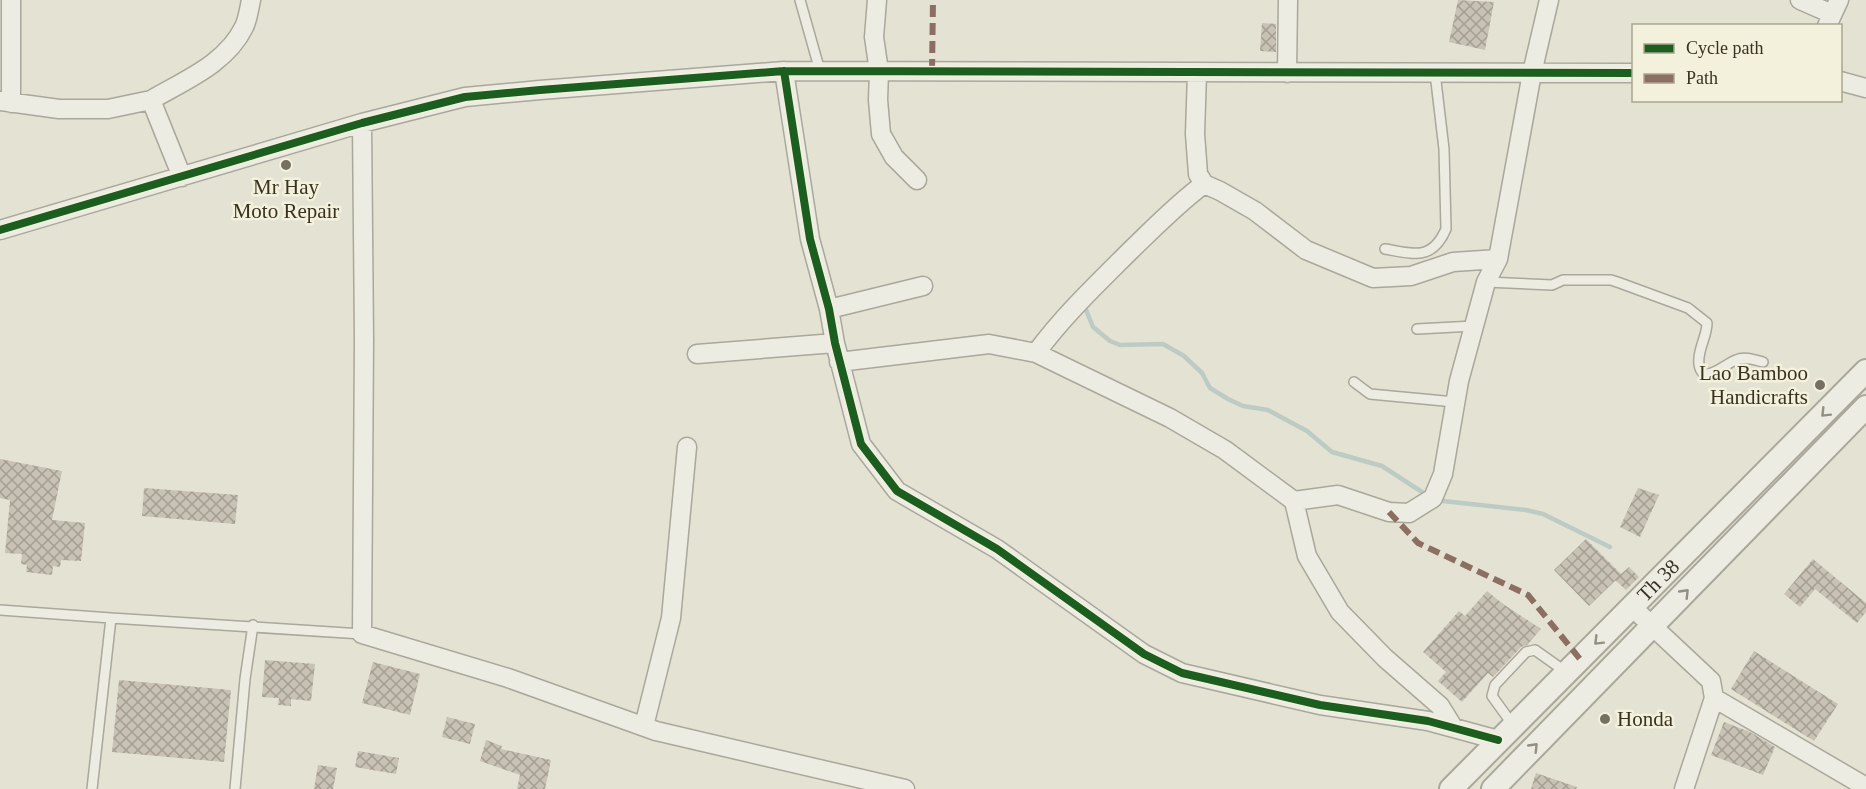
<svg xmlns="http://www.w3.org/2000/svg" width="1866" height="789" font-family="Georgia,serif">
<defs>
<pattern id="building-cross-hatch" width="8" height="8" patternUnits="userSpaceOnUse" patternTransform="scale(1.5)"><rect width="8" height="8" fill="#c8c2b4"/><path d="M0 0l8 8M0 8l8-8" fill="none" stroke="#a39e92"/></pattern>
</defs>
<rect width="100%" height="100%" fill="#e4e2d3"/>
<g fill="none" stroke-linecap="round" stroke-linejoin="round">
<path stroke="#bdcbc5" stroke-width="4.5" d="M1084 305 1093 327 1110 341 1120 345 1163 344 1184 356 1202 373 1210 388 1228 399 1243 406 1268 410 1307 431 1332 452 1382 466 1422 492
M1443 501 1526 510 1543 514 1610 547"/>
</g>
<path fill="url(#building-cross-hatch)" d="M1458 0 1494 2 1485 50 1449 42Z
M1262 23 1276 24V52L1260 51Z
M0 459 62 471 52 520 85 523 81 561 61 560 60 567 53 566 52 575 26 572 27 565 21 564 22 554 5 553 10 500 0 498Z
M144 488 238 495 235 524 142 516Z
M1638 488 1659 495 1640 537 1620 527Z
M1586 539 1621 574 1629 567 1639 577 1626 590 1615 580 1618 578 1589 606 1554 570Z
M1813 559 1866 603V612L1857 623 1815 589 1800 607 1784 594Z
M1487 591 1503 604 1541 629 1527 645 1521 647 1493 677 1488 673 1462 702 1438 681 1446 672 1423 652 1459 611 1465 616Z
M1754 651 1838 704 1814 741 1731 689Z
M265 660 315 664 311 701 291 699V706L278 705 279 698 262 697Z
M373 662 420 674 410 715 362 703Z
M119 680 231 690 224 762 112 752Z
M447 717 475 724 470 744 442 737Z
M1724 722 1750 732 1775 747 1763 775 1711 755Z
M486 740 502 746 501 749 551 760 545 789H517L520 775 480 761Z
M358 751 399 758 396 774 355 767Z
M318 765 337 768 333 789H314Z
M1536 773 1577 787 1576 789H1531Z"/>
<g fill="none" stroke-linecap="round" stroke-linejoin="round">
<g stroke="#aaa79b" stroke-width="12">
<path id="service" d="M800 0 820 71
M1385 249C1414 254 1432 261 1446 229L1444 149 1435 73
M1486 282 1552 285 1563 280H1611L1620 283 1688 308 1707 323C1707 337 1697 350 1699 364 1702 387 1726 363 1736 360 1744 356 1755 360 1763 362
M1417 329 1474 326
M1354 382 1370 394 1455 402
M0 610 111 618
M1513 725 1492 696 1495 685 1526 652 1535 650 1566 672
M92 789 111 618 362 634
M235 789 245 679 253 625"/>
</g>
<g stroke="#aaa79b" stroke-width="21">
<path id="minor" d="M11 0V103
M877 0 874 37 879 71 878 100 881 134 894 157 917 180
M1800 0 1832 14
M1827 26 1839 0
M784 71 810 239 829 309 835 343 861 444 897 491 997 549 1144 654 1182 673 1320 705 1428 721 1498 740
M1197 73 1195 134 1198 174 1204 184 1220 191 1255 211 1306 250 1373 278 1411 276 1453 262 1498 259
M1287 73 1288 0
M1840 81 1866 88
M151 100C185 80 226 64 244 27 248 19 249 9 251 0
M0 101 59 109H108L151 100 182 177
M362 123 364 340 362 634 508 678 656 731 905 789
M0 230 362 123 465 97 540 90 784 71 1634 73
M829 309 923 286
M1036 353C1064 315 1098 283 1131 250 1155 227 1177 204 1204 184
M697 354 835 343
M839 362 989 344 1036 353 1170 418 1225 450 1294 501
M1632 607 1711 681 1714 698 1684 789
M1714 698 1866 787
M644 726 671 618 687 447
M1453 727 1440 706 1385 658 1340 612 1307 556 1294 501 1338 495 1389 512 1409 513 1433 498 1443 474 1459 381 1486 282 1498 259 1532 73 1549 0"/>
</g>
<g stroke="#aaa79b" stroke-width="26">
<g id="tertiary">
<path id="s1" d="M1451 789 1866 371"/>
<path d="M1493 789 1866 407"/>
</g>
</g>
<use href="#service" stroke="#edece3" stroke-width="9"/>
<use href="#minor" stroke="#edece3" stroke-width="18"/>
<use href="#tertiary" stroke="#edece3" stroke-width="22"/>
<path stroke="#8d6e63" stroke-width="6" stroke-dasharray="12 6" stroke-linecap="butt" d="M932 71 933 0
M1389 512 1418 543 1528 595 1580 659"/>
<g stroke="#f3f1db" stroke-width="11">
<path id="cycleway" d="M784 71 810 239 829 309 835 343 861 444 897 491 997 549 1144 654 1182 673 1320 705 1428 721 1498 740
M0 230 362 123 465 97 540 90 784 71 1634 73"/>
</g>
<use href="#cycleway" stroke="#1b5e20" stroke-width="8"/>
</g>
<defs><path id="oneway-chevron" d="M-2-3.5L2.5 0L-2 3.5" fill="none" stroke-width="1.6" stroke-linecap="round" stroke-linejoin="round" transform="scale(1.5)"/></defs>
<g stroke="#938f83">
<use href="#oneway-chevron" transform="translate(1825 413) rotate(135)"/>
<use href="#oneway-chevron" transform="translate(1685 593) rotate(-46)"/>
<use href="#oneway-chevron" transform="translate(1598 641) rotate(135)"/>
<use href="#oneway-chevron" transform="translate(1534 747) rotate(-46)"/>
</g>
<g fill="#757061" stroke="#f3f1db" stroke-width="2">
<circle cx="286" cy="165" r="6"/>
<circle cx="1820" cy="385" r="6"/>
<circle cx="1605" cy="719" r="6"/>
</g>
<g text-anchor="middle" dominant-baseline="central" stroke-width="5" stroke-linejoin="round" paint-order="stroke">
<g font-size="21" fill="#393223" stroke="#f3f1db">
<text x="286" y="187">Mr Hay<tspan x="286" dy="24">Moto Repair</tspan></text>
<text x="1808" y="373" text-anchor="end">Lao Bamboo<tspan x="1808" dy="24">Handicrafts</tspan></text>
<text x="1617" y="719" text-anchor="start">Honda</text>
</g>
<g font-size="21" fill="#393223" stroke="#f3f1db">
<text stroke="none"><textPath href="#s1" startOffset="294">Th 38</textPath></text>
</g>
</g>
<rect x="1632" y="24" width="210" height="78" fill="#f3f1db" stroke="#a9a591" stroke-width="1.5"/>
<rect x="1644" y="44" width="30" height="9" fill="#1b5e20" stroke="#a9a591" stroke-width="1.5"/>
<text x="1686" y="54" font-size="18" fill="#393223">Cycle path</text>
<rect x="1644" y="74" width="30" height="9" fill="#8d6e63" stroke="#a9a591" stroke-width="1.5"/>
<text x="1686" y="84" font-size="18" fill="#393223">Path</text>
</svg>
